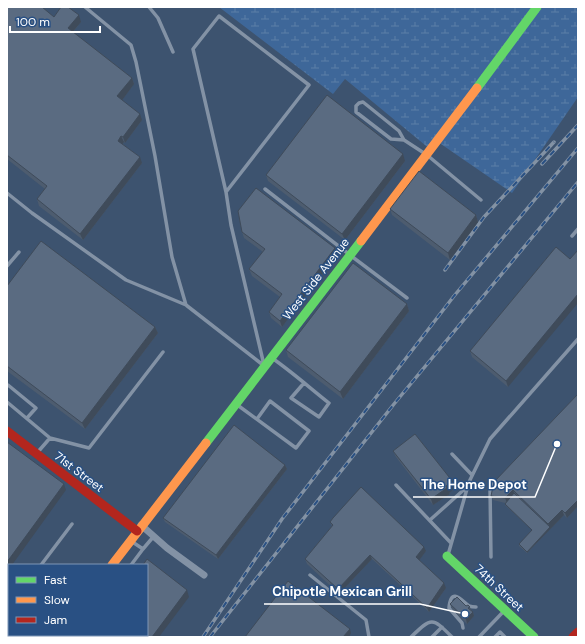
<svg xmlns="http://www.w3.org/2000/svg" width="585" height="644" font-family="'DM Sans',sans-serif">
<defs>
<pattern id="wetland-marsh" width="20" height="14" patternUnits="userSpaceOnUse"><rect width="20" height="14" fill="#3e6799"/><path d="M1 5h8M5 5V1M11 12h8M15 12V8" fill="none" stroke="#5b7ea8"/></pattern>
</defs>
<rect width="100%" height="100%" fill="#3d536f"/>
<path fill="url(#wetland-marsh)" d="M219 7H578V97L512 193 438 142 431 150 345 79 333 94Z"/>
<g fill="none" stroke-linecap="round" stroke-linejoin="round">
<path stroke="#8392a5" stroke-width="3.5" d="M85 7 131 45 136 62 155 156 172 257 186 305
M149 7 158 18 173 52
M404 140 391 139 356 112V106L359 103 363 102 399 131 404 140 427 155 481 200
M265 189 350 255 407 298
M226 192 193 49 219 16 309 85 226 192 231 225 264 365
M7 193 32 213 126 280 186 305 263 365
M572 236 578 229
M7 266 19 252
M272 358C292 372 310 388 329 403L319 417 291 398 304 383
M7 386 8 385 36 408 27 418
M7 402 50 438 89 448 163 352
M236 404 296 448 309 431 270 401 257 419
M37 453 50 438
M452 454 472 475
M396 485 451 543
M430 520 468 486
M143 549 154 536
M448 555 469 482 490 439 578 339
M491 557 490 487 496 481
M41 565 72 524
M131 565 143 549 131 541
M310 575 366 620 369 637
M7 611 9 608
M463 628 462 623 449 608C451 586 462 601 469 606 472 607 474 607 476 607
M411 637C432 617 432 617 452 637
M432 637 442 627
M479 637 504 611
M495 637 500 632 505 637"/>
<path stroke="#8392a5" stroke-width="7" d="M141 525 167 548 204 575"/>
<path stroke="#63d668" stroke-width="9" d="M477 88 537 7
M206 443 361 241
M447 556 534 637
M57 637 58 635"/>
<path stroke="#ff974d" stroke-width="9" d="M361 241 477 88
M112 565 206 443"/>
<path stroke="#b3261e" stroke-width="9" d="M7 431 137 531
M573 637 578 632"/>
<g stroke="#8392a4" stroke-width="3.5">
<path id="rail" d="M542 164 578 125
M445 270 484 217 554 142
M203 637 282 519 454 296 578 148
M210 637 394 404 578 182"/>
</g>
<use href="#rail" stroke="#295083" stroke-width="2" stroke-dasharray="6" stroke-linecap="butt"/>
</g>
<path fill="#4d5c6f" d="M7 7 81 22 73 32 132 78 134 84 122 100 142 120 125 143 124 142 123 144 142 163 83 240 39 206 37 199 45 189 7 159Z
M405 161 345 240 268 181 266 175Z
M390 209 476 215 478 222 450 260 392 215Z
M242 232 335 248 337 254 282 327 271 318 269 312 280 297 252 276 249 269 263 252 244 238Z
M556 247 508 387 472 357 470 351Z
M7 286 155 327 158 333 85 429 7 371Z
M407 304 409 311 343 399 288 357 286 350Z
M578 394V506L567 518 564 515 527 553 519 546V544L532 530 505 505V503L493 500 491 496Z
M393 451 453 482 455 488 449 493 450 494 433 505 396 457Z
M285 465 287 469 218 559 165 522 163 518Z
M330 522 426 551 419 560 446 588 429 612 372 559 339 594 307 564 305 559 332 526Z
M450 604 470 607 471 610 473 612 474 616 467 624 452 609Z"/>
<path fill="#3f4b5a" d="M79 15 81 22 71 34 68 28Z
M132 78 134 84 120 103 117 96Z
M140 114 142 120 125 143 123 137Z
M121 136 124 142 120 147 118 141Z
M403 154 405 161 345 240 342 234Z
M140 157 142 163 83 240 80 234Z
M476 215 478 222 450 260 448 253Z
M335 248 337 254 282 327 280 321Z
M578 294V303L508 387 506 381Z
M407 304 409 311 343 399 340 392Z
M155 327 158 333 85 429 82 423Z
M285 465 287 469 218 559 216 555Z
M453 482 455 488 449 493 450 494 433 505 431 499Z
M64 484 66 490 12 565H9V568L7 571V562Z
M513 490 515 495 507 503 505 498Z
M578 500V506L567 518 565 513Z
M562 510 564 515 527 553V552L550 527 548 524Z
M424 547 426 551 418 562 416 557Z
M370 555 372 559 339 594 338 589Z
M444 583 446 588 429 612 427 608Z
M187 590 189 597 159 637H152Z
M473 612 474 616 467 624 466 619Z
M350 629 351 633 349 637H343Z"/>
<path fill="#5a6b81" stroke="#3f4b5a" d="M7 7H42L54 17 61 7H68L79 15 68 28 132 78 117 96 140 114 123 137 121 136 118 141 140 157 80 234 37 199 47 186 7 155Z
M327 95 403 154 342 234 266 175Z
M419 171 476 215 448 253 390 209Z
M256 188 335 248 280 321 269 312 282 294 249 269 265 249 242 232 238 211Z
M41 241 155 327 82 423 7 366V286Z
M556 247 570 259 578 250V294L506 381 470 351Z
M353 263 407 304 340 392 286 350Z
M578 394V500L565 513 562 510 548 524 513 490 505 498 491 496 494 482Z
M234 425 285 465 216 555 163 518Z
M415 434 453 482 446 486 447 488 431 499 393 451Z
M7 442 64 484 7 562Z
M361 487 424 547 416 557 444 583 427 608 370 555 338 589 305 559 333 525 330 522 333 518Z
M514 493 550 527 527 552 519 544 532 530 505 504Z
M147 559 187 590 152 637H89L90 635H147V565H143Z
M288 581 350 629 343 637H245Z
M457 597 466 606 468 605 470 607 468 608 473 612 466 619 450 604Z"/>
<g text-anchor="middle" dominant-baseline="central" stroke-width="3" stroke-linejoin="round" paint-order="stroke">
<g font-size="12" fill="#fff" stroke="#295083">
<text transform="translate(316 279) rotate(-52)">West Side Avenue</text>
<text transform="translate(79 472) rotate(37)">71st Street</text>
<text transform="translate(499 588) rotate(43)">74th Street</text>
</g>
</g>
<path fill="none" stroke="#fff" stroke-width="1.5" d="M557 444L535 497H413M465 614L420 604H264"/>
<g fill="#fff" stroke="#295083" stroke-width="1.5">
<circle cx="557" cy="444" r="4"/>
<circle cx="465" cy="614" r="4"/>
</g>
<g font-size="13" text-anchor="middle" font-weight="bold" fill="#fff" stroke="#295083" stroke-width="3" stroke-linejoin="round" paint-order="stroke">
<text x="474" y="489">The Home Depot</text>
<text x="342" y="596">Chipotle Mexican Grill</text>
</g>
<rect width="585" height="644" fill="none" stroke="#ffffff" stroke-width="16"/>
<rect x="8" y="564" width="140" height="72" fill="#295083" stroke="#7f96b5"/>
<rect x="16" y="577" width="20" height="6" fill="#63d668" stroke="#7f96b5"/>
<text x="44" y="584" font-size="12" fill="#ffffff">Fast</text>
<rect x="16" y="597" width="20" height="6" fill="#ff974d" stroke="#7f96b5"/>
<text x="44" y="604" font-size="12" fill="#ffffff">Slow</text>
<rect x="16" y="617" width="20" height="6" fill="#b3261e" stroke="#7f96b5"/>
<text x="44" y="624" font-size="12" fill="#ffffff">Jam</text>
<path d="M10 26v6h90v-6" fill="none" stroke="#ffffff" stroke-width="2"/>
<text x="16" y="26" font-size="12" fill="#ffffff" stroke="#295083" stroke-width="3" paint-order="stroke">100 m</text>
</svg>
